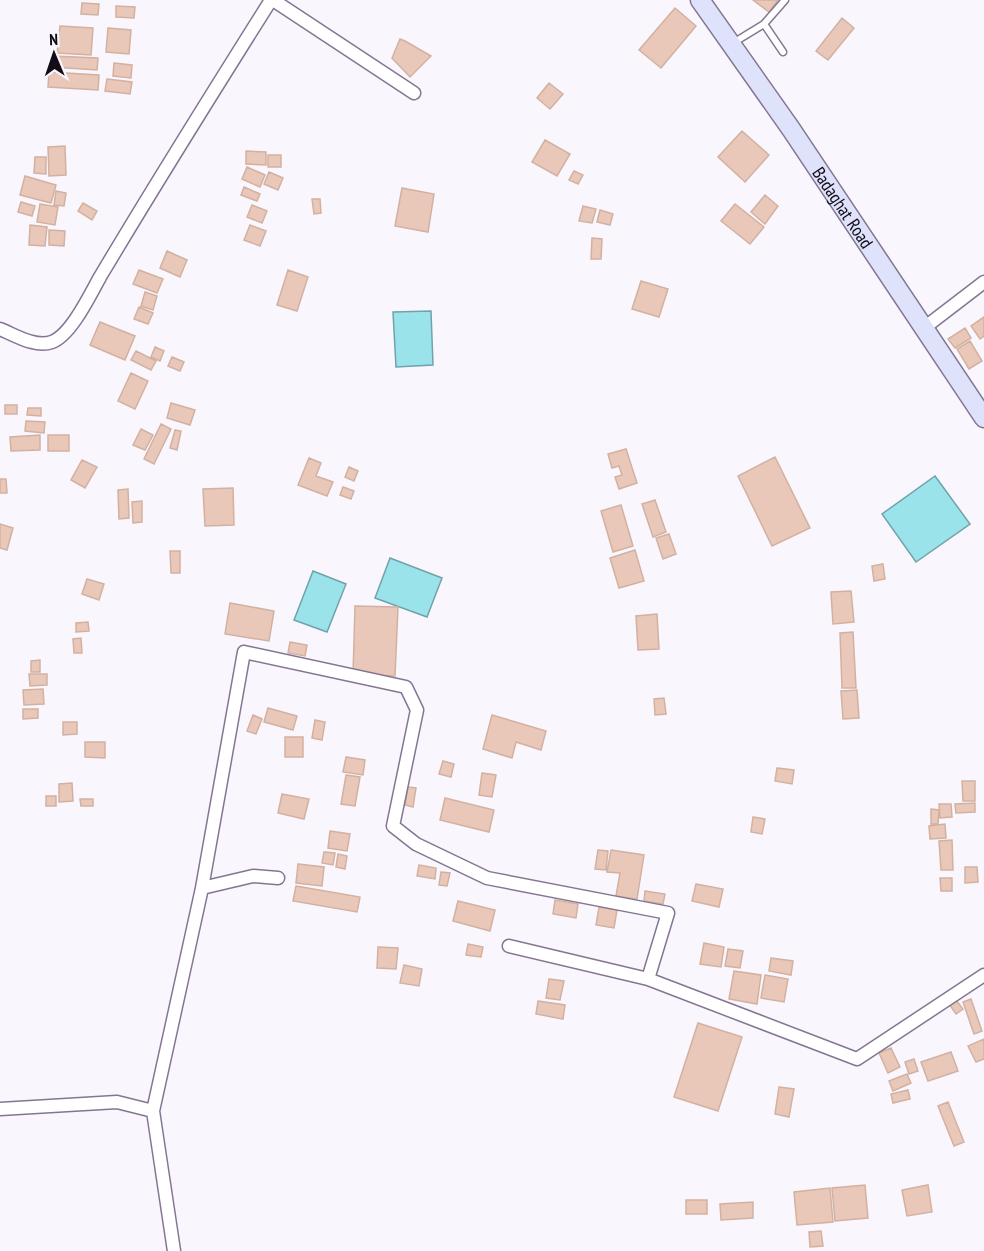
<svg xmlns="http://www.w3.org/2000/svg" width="984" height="1251" font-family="'PT Sans Narrow',sans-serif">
<rect width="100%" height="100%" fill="#f9f6fd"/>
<path fill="#9ae3ea" stroke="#71a2aa" stroke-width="1.5" d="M431 311 433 365 396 367 393 312Z
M935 476 970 524 916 562 882 514Z
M390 558 442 578 427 617 375 598Z
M313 571 346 584 327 632 294 620Z"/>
<path fill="#eac8b9" stroke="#d2b1a1" stroke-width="1.5" d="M753 0H778L769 12Z
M82 3 99 4 98 15 81 14Z
M116 6 135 7 134 18 116 17Z
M675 8 696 26 661 68 639 50Z
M842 18 854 28 828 60 816 51Z
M60 26 93 28 91 55 57 53Z
M108 28 131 30 129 54 106 52Z
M400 39 405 41 431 56 410 77 392 58Z
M53 56 98 58 97 70 52 67Z
M114 63 132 65 131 78 113 76Z
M49 72 99 75 98 90 48 87Z
M107 79 132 82 130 94 105 91Z
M549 83 563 94 550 109 537 98Z
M742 131 769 155 745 182 718 157Z
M545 140 570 154 557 176 532 162Z
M65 146 66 175 49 176 48 147Z
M246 151 266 152V165L246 164Z
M268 155H281V167H268Z
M35 157H46V174L34 173Z
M247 167 265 175 260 187 242 179Z
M574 171 583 175 578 184 569 180Z
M269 172 283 178 278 190 264 184Z
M25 176 56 185 51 203 20 195Z
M244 187 260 194 257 201 241 195Z
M402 188 434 194 428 232 395 226Z
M56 191 66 193 64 206 54 205Z
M765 195 778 206 765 224 751 212Z
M312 199H320L321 213 314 214Z
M21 202 35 206 32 216 18 212Z
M83 203 97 211 92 220 78 211Z
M40 204 58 207 55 225 37 222Z
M735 204 764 227 750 244 721 221Z
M252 205 267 211 262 223 247 217Z
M583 206 596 209 592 223 579 221Z
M600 210 613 214 610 225 597 222Z
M30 225 47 227 45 246 29 245Z
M250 225 266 231 260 246 244 240Z
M49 230 65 231 64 246 49 245Z
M592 238 602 239 601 259H591Z
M167 251 187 260 180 277 160 268Z
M139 270 163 279 157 293 133 284Z
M288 270 308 277 297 311 277 305Z
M641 281 668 289 659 317 632 309Z
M145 292 157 296 153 310 141 306Z
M139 307 153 313 148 324 134 319Z
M984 317V336L980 339 971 326Z
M100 322 135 336 125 360 90 345Z
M965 328 971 338 955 348 948 339Z
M970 341 982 361 969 369 957 349Z
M155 347 164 351 160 361 151 357Z
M136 351 156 361 151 370 131 360Z
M172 357 184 362 180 371 168 366Z
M131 373 148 381 135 409 118 401Z
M171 403 195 410 190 425 167 418Z
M5 405H17V414H5Z
M28 408H41V416L27 415Z
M26 421 45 422 44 433 25 431Z
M161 424 171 429 154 464 144 459Z
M141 429 153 435 145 450 133 445Z
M175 430 181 431 177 450 170 448Z
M40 435V450L11 451 10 437Z
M48 435H69V451H48Z
M626 449 637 483 619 489 615 477 622 475 619 466 612 468 608 454Z
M775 457 810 528 772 546 738 476Z
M309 458 321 463 316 476 333 482 327 496 298 485Z
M82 460 97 467 85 488 71 480Z
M349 467 358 471 354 481 345 477Z
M0 479H6L7 493H0Z
M343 487 354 491 351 499 340 495Z
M233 488 234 525 205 526 203 489Z
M128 489 129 518 119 519 118 490Z
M655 500 666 532 653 537 642 504Z
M142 501V522L133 523 132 502Z
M621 505 633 546 613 552 601 511Z
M0 524 13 528 7 550 0 548Z
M669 534 676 554 663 559 656 538Z
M635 550 644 581 619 588 610 558Z
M170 551H180V573H171Z
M883 564 885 579 874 581 872 566Z
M87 579 104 584 99 600 82 594Z
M851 591 854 622 833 624 831 592Z
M230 603 274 611 269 641 225 634Z
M355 606 398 607 395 676 353 675Z
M657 614 659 649 638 650 636 616Z
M88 622 89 631 76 632V623Z
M853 632 856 688H842L840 633Z
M81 638 82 653H74L73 639Z
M290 642 307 645 305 656 288 653Z
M40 660V672H31V661Z
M29 674H47V685L30 686Z
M43 689 44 704 24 705 23 690Z
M857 690 859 718 843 719 841 691Z
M664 698 666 714 655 715 654 699Z
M268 708 297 716 293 730 264 722Z
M23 709H38V718L23 719Z
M253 715 262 719 256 734 247 731Z
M492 715 546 731 541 750 516 742 512 758 483 749Z
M315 720 325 722 322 740 312 738Z
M63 722H77V734L63 735Z
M285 737H303V757H285Z
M85 742H105V758L85 757Z
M346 757 365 760 363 775 343 772Z
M443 761 454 764 451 777 439 774Z
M777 768 794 770 792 784 775 781Z
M482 773 496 775 492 797 479 795Z
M346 775 360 777 355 806 341 804Z
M962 781H975V801H963Z
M72 783 73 801 59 802V784Z
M408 787 416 788 413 807 405 805Z
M282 794 309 799 304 819 278 813Z
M46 796H56V806H46Z
M445 798 494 810 489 832 440 820Z
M80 799H93V806H81Z
M975 803V812L956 813 955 804Z
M939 804H951L952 817 940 818Z
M931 809 939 810 938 824H931Z
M753 817 765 819 762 834 751 832Z
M945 824 946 838 930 839 929 826Z
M330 831 350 834 347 851 328 848Z
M952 840 953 870H941L939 841Z
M598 850 608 851 606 870 595 869Z
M611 850 644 855 637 899 616 896 620 873 607 872Z
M324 852 335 853 333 865 322 863Z
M338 854 347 856 345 869 336 867Z
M298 864 324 867 322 886 296 883Z
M419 865 436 868 435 879 417 876Z
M965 867H977L978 882 965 883Z
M441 872 450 873 447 886 439 885Z
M940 878H952V891H941Z
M696 884 723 889 719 907 692 901Z
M296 886 360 897 357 912 293 901Z
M645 891 665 894 663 904 644 901Z
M555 900 578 904 576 918 553 914Z
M458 901 495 910 490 931 453 921Z
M599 907 617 910 614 928 596 925Z
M704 943 724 947 721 967 700 964Z
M468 944 483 947 481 957 466 955Z
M378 947 398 948 396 969 377 968Z
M728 949 743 951 740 968 725 966Z
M771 958 793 961 791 975 769 971Z
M404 965 422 969 419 986 400 983Z
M734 971 761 975 757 1004 729 999Z
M765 975 788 979 784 1002 761 998Z
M549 979 564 981 560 1000 546 998Z
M971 999 982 1031 974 1034 963 1002Z
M956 1000 963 1009 956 1014 949 1004Z
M538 1001 565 1005 563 1019 536 1014Z
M698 1023 742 1037 718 1111 674 1097Z
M984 1039V1059L976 1062 968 1046Z
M891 1048 900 1067 888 1073 879 1053Z
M951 1052 958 1071 928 1081 921 1062Z
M914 1059 918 1071 909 1074 905 1062Z
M907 1074 911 1083 893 1091 889 1081Z
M779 1087 794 1089 789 1117 775 1114Z
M908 1090 910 1099 893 1103 891 1094Z
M948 1102 964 1142 954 1146 938 1106Z
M865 1185 868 1218 835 1221 832 1188Z
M928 1185 932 1212 907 1216 902 1190Z
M830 1188 833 1222 797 1225 794 1192Z
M686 1200H707V1214H686Z
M753 1202V1218L721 1220 720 1204Z
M821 1231 823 1246 810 1247 809 1232Z"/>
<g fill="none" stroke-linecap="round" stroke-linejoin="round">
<g stroke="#847692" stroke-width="9">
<path id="lane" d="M764 24 783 52
M733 43 764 24 785 0"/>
</g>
<g stroke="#847692" stroke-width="15">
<path id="street" d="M273 0 414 93
M924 328 984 282
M0 329C15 335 35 348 52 342 71 335 90 295 100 277 156 183 213 92 271 0
M202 888 244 652 406 687 417 710 393 826 416 844 487 878 668 913 648 979
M509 946 648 979 857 1059 984 975
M0 1109 117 1102 153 1111 202 888 253 876 278 878
M153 1111 174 1251"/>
</g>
<g stroke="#847692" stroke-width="21">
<g id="secondary">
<path id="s1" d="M700 0 791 129 984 418"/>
</g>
</g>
<use href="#lane" stroke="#fff" stroke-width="6"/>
<use href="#street" stroke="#fff" stroke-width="12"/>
<use href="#secondary" stroke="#dee2fb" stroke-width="18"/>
</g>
<g text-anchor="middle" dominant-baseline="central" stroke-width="4.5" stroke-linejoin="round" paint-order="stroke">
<g font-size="18" fill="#120c16" stroke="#f9f6fd">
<text stroke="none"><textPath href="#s1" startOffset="252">Badaghat Road</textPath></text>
</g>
</g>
<g transform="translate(54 54) rotate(358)" stroke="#f9f6fd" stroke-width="4.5" paint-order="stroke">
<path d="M0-4.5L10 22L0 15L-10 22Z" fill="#120c16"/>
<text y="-9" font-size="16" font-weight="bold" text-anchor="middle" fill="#120c16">N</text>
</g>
</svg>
